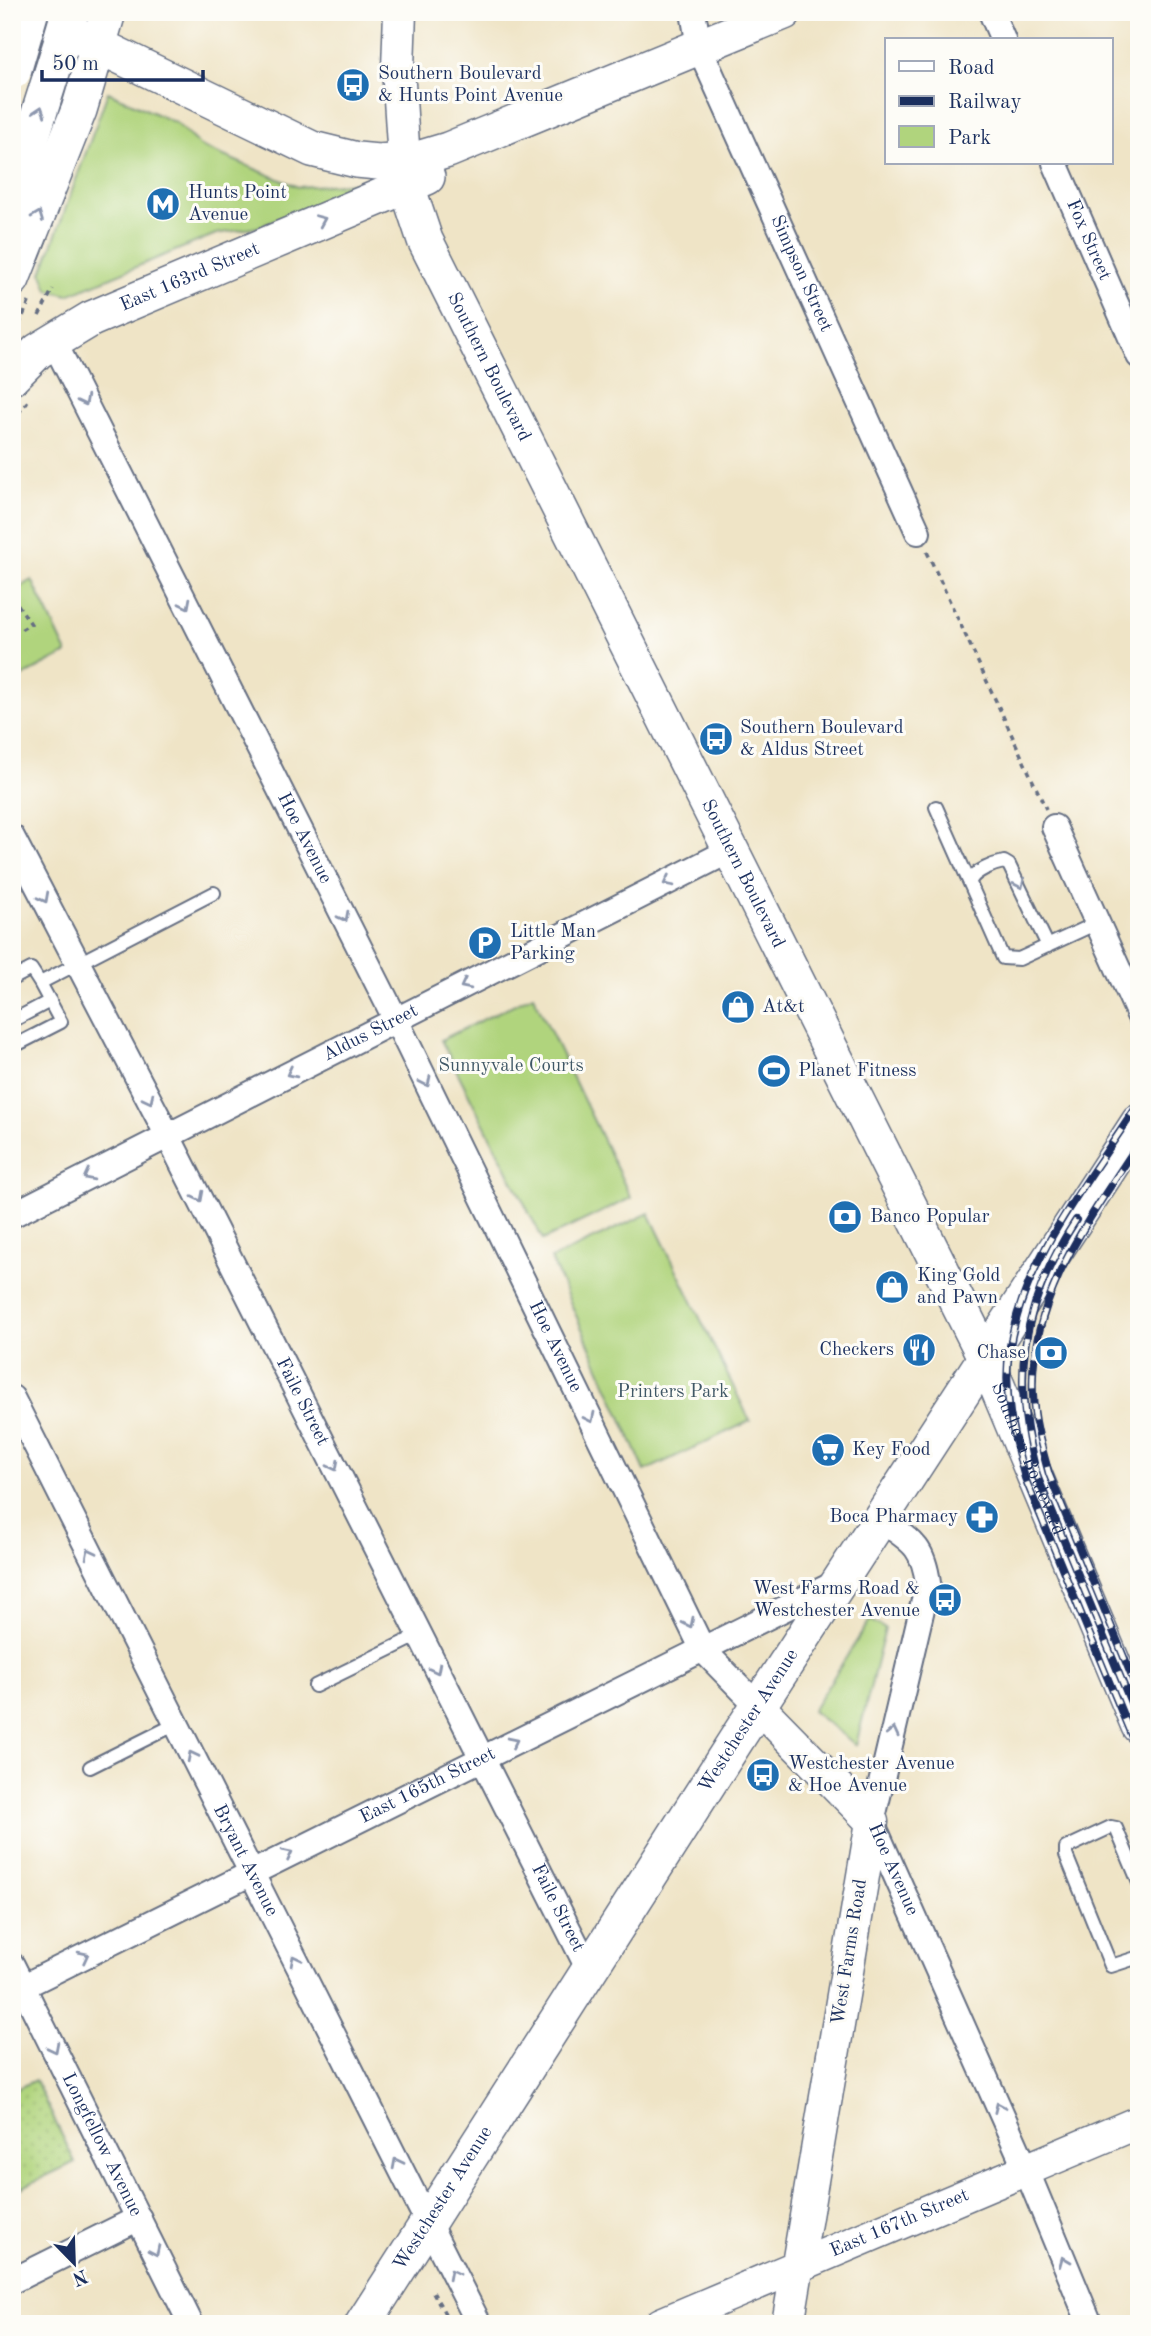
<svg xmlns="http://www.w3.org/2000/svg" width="1151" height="2336" font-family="'Old Standard TT',serif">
<defs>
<pattern id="garden-dots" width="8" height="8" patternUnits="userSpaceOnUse" patternTransform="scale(1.75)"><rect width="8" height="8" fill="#b0d47d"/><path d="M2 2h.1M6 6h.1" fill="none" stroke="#97b66e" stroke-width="1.8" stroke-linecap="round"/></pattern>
</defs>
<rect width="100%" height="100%" fill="#fdfcf7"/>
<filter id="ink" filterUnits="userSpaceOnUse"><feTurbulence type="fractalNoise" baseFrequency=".0143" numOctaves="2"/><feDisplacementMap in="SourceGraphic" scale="14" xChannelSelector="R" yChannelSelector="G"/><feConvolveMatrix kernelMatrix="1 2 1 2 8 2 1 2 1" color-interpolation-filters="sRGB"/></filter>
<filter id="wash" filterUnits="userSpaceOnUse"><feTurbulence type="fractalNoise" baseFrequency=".00686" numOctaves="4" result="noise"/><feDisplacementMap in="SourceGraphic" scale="28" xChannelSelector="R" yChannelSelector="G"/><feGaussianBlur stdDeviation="1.57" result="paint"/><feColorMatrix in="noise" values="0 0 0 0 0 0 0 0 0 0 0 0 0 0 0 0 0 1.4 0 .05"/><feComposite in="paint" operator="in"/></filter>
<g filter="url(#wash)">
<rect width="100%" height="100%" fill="#efe4c6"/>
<path fill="#b0d47d" stroke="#66826e" stroke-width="2" d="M108 92 176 123 200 146 298 187 357 183 358 197 310 220 281 217 259 227 216 234 68 295 48 290 42 273Z
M32 580 67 653 12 682V591Z
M533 995 631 1198 543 1240 441 1040Z
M649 1213 750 1421 645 1471 551 1259Z
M870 1620 885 1629 856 1745 812 1711Z"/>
<path fill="url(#garden-dots)" stroke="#66826e" stroke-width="2" d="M35 2080 75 2162 15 2191 12 2186V2091Z"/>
</g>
<g filter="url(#ink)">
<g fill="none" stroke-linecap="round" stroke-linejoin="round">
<g stroke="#656e82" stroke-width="16">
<path id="service" d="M936 807 1003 958 1019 959 1097 923
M970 881C975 871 993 864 1004 862L1009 865 1048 946
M12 979 31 969 40 983 214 893
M12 1021 50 1001
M12 1047 61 1022 40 983
M315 1686 419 1635
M90 1767 176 1724
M1139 1883 1116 1828 1111 1827 1066 1848V1855L1111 1966 1139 1957"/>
</g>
<g stroke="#656e82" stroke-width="28">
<g id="minor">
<path id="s1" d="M693 12 699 47 918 532"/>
<path d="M991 12 1003 40"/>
<path id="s2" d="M1055 163 1139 356"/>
<path id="s3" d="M53 340 396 1020 703 1650 758 1706"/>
<path d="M1054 827 1139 1015"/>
<path id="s4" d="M12 837 168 1136 589 1970"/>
<path id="s5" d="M12 1215 729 851"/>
<path id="s6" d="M12 1398 479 2324"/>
<path id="s7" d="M881 1520C911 1541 923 1545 928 1583L872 1822 1026 2169 1090 2324"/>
<path id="s8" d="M12 1965 191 2324"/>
<path id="s9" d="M12 1992 838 1582"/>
<path d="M12 2281 139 2218"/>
</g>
</g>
<g stroke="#656e82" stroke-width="35">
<g id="tertiary">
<path d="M400 12 398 68 404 161"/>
<path d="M758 1706 872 1822 788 2324"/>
<path id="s10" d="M661 2324 1139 2122"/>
</g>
</g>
<g stroke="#656e82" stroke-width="38">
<g id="secondary">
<path d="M29 12 312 149 357 160 378 162 418 159 448 150 784 12"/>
<path id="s11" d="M404 161 410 195 425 240 985 1357 1139 1726"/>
<path d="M12 199 71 12"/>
<path d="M12 279 79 110 108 12"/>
<path id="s12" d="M12 377 38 351 91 319 427 177"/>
<path id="s13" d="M363 2324 740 1734 1139 1122"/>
</g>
</g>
<path stroke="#656e82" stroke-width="3.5" stroke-dasharray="5 5" stroke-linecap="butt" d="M39 316 53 289
M15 334 30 300
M12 421 28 401
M927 552 1046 809
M12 596 31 624 12 635
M433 2292 448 2319"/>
<use href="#service" stroke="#fff" stroke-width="12"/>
<use href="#minor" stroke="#fff" stroke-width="24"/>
<use href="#tertiary" stroke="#fff" stroke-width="32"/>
<use href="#secondary" stroke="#fff" stroke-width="35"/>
<g stroke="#1b2f5e" stroke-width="8">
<path id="rail" d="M1139 1103C1091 1178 1025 1256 1010 1346 1002 1390 1013 1436 1025 1478L1139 1754
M1139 1143C1089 1219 1028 1299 1033 1395 1034 1422 1042 1448 1049 1474L1139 1694
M1076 1220C1020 1306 1010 1380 1038 1478L1139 1722"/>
</g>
<use href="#rail" stroke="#fdfcf7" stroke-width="5" stroke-dasharray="16" stroke-linecap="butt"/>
<g stroke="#656e82" stroke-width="42" stroke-linecap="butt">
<path id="motorway-bridge" d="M12 70 29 12"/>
</g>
<use href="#motorway-bridge" stroke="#fff" stroke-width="38"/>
</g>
<defs><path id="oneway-chevron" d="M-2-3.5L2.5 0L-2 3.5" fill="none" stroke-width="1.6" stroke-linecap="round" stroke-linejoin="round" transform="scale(1.75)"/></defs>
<g stroke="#8d97ae">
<use href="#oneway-chevron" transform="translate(40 111) rotate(-72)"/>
<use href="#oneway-chevron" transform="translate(38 216) rotate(-69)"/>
<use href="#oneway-chevron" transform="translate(321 220) rotate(-23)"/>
<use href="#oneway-chevron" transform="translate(84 401) rotate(63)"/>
<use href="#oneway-chevron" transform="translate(186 604) rotate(63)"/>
<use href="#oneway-chevron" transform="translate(668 882) rotate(153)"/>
<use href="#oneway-chevron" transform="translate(1020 884) rotate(65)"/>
<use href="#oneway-chevron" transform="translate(44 898) rotate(62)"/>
<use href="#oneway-chevron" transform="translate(344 917) rotate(63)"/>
<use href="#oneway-chevron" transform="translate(465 985) rotate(153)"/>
<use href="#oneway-chevron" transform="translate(291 1073) rotate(153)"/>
<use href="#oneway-chevron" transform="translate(426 1082) rotate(64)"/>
<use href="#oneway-chevron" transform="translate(149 1099) rotate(63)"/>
<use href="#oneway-chevron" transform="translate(88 1176) rotate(153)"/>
<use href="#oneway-chevron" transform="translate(199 1197) rotate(63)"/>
<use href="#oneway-chevron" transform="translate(590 1418) rotate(64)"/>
<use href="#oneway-chevron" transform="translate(334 1466) rotate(63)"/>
<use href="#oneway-chevron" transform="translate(90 1553) rotate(-117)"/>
<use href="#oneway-chevron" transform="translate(689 1623) rotate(64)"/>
<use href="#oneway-chevron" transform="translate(436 1669) rotate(63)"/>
<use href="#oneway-chevron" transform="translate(893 1732) rotate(-77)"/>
<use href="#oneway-chevron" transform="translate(513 1742) rotate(-26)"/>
<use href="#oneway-chevron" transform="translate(192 1756) rotate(-117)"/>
<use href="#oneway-chevron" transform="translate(288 1854) rotate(-27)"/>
<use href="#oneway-chevron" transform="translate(84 1956) rotate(-27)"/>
<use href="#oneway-chevron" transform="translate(295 1960) rotate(-117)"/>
<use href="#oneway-chevron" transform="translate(54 2048) rotate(63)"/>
<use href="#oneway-chevron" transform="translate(999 2107) rotate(-114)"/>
<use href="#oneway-chevron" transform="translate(397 2163) rotate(-117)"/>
<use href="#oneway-chevron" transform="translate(155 2251) rotate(64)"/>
<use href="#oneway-chevron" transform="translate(1064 2261) rotate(-112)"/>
<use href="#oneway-chevron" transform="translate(453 2274) rotate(-117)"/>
</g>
</g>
<defs>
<g id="bus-disc" transform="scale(1.75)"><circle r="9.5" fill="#1f6fb2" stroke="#fdfcf7"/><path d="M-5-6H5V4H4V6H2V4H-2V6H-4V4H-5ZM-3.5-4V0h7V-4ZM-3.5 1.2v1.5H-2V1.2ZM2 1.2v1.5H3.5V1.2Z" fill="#fff"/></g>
<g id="metro-disc" transform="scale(1.75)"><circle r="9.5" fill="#1f6fb2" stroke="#fdfcf7"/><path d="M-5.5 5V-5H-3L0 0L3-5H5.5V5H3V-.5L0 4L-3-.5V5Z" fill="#fff"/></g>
<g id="parking-disc" transform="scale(1.75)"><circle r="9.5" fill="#1f6fb2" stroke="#fdfcf7"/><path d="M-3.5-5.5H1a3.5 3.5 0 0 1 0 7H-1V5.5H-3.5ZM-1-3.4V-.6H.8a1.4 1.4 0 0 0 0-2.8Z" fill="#fff"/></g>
<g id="shop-disc" transform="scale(1.75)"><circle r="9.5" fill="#1f6fb2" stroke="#fdfcf7"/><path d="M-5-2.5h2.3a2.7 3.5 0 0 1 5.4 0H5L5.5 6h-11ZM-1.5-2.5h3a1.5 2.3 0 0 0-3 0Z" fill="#fff"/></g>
<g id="stadium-disc" transform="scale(1.75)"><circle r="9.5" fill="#1f6fb2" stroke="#fdfcf7"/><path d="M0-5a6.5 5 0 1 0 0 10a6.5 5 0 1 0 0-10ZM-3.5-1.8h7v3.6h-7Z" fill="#fff"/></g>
<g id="bank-disc" transform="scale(1.75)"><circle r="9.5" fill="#1f6fb2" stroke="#fdfcf7"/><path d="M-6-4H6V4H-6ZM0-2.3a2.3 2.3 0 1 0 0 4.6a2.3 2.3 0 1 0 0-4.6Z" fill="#fff"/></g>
<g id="restaurant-disc" transform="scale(1.75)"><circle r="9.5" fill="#1f6fb2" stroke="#fdfcf7"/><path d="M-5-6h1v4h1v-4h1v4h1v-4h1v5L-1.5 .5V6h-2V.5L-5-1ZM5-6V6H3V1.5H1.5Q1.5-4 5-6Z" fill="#fff"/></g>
<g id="supermarket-disc" transform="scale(1.75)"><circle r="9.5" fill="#1f6fb2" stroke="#fdfcf7"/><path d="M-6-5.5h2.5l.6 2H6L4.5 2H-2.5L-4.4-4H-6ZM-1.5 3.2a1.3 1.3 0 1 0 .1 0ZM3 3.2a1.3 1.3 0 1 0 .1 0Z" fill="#fff"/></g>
<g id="pharmacy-disc" transform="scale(1.75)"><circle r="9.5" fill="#1f6fb2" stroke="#fdfcf7"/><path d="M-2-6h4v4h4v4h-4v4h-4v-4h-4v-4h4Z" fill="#fff"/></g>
</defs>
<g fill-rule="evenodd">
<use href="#bus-disc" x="353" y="85"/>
<use href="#metro-disc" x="163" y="204"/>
<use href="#bus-disc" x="716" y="739"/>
<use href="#parking-disc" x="485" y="943"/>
<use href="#shop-disc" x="738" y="1007"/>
<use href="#stadium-disc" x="774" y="1071"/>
<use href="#bank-disc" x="845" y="1217"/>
<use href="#shop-disc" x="892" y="1287"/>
<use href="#restaurant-disc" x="919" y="1350"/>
<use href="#bank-disc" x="1051" y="1353"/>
<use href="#supermarket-disc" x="828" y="1450"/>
<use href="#pharmacy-disc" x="982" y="1517"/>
<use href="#bus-disc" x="945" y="1600"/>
<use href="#bus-disc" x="763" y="1775"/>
</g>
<g text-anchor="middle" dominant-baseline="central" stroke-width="6" stroke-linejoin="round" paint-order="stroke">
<g font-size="19" fill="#1b2f5e" stroke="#fdfcf7" text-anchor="start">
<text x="378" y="74">Southern Boulevard<tspan x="378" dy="22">&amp; Hunts Point Avenue</tspan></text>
<text x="188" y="193">Hunts Point<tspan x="188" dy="22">Avenue</tspan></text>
<text x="740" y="728">Southern Boulevard<tspan x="740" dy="22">&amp; Aldus Street</tspan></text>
<text x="510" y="932">Little Man<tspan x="510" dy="22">Parking</tspan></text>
<text x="762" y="1007">At&amp;t</text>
<text x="798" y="1071">Planet Fitness</text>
<text x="870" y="1217">Banco Popular</text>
<text x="917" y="1276">King Gold<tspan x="917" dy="22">and Pawn</tspan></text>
<text x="894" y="1350" text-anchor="end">Checkers</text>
<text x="1026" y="1353" text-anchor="end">Chase</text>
<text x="852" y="1450">Key Food</text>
<text x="958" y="1517" text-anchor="end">Boca Pharmacy</text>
<text x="920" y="1589" text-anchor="end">West Farms Road &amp;<tspan x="920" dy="22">Westchester Avenue</tspan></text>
<text x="788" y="1764">Westchester Avenue<tspan x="788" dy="22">&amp; Hoe Avenue</tspan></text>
</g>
<g font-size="19" fill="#1b2f5e" stroke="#fdfcf7">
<text stroke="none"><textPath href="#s2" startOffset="84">Fox Street</textPath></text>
<text stroke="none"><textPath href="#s1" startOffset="284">Simpson Street</textPath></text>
<text stroke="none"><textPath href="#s12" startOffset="206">East 163rd Street</textPath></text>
<text stroke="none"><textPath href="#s11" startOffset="224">Southern Boulevard</textPath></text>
<text stroke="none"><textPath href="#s3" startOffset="558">Hoe Avenue</textPath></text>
<text stroke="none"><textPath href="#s11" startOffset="791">Southern Boulevard</textPath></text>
<text stroke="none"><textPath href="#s5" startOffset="402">Aldus Street</textPath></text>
<text stroke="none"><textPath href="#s3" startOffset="1125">Hoe Avenue</textPath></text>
<text stroke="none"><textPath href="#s4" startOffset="635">Faile Street</textPath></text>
<text stroke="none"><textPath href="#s11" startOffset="1442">Southern Boulevard</textPath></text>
<text stroke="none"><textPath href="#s13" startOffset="716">Westchester Avenue</textPath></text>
<text stroke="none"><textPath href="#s9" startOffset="464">East 165th Street</textPath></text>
<text stroke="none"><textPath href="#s6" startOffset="518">Bryant Avenue</textPath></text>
<text stroke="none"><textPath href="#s7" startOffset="380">Hoe Avenue</textPath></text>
<text stroke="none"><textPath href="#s4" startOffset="1202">Faile Street</textPath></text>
<text transform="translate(850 1952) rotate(-81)">West Farms Road</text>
<text stroke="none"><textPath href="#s8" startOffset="201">Longfellow Avenue</textPath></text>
<text stroke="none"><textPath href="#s13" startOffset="149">Westchester Avenue</textPath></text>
<text stroke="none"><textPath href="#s10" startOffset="259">East 167th Street</textPath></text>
</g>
<g font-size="19" fill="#405866" stroke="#fdfcf7">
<text x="511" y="1066">Sunnyvale Courts</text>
<text x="673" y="1392">Printers Park</text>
</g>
</g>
<rect width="1151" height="2336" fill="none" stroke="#fdfcf7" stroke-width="42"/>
<rect x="885" y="38" width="228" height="126" fill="#fdfcf7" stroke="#a3aaba" stroke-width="2"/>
<rect x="899" y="61" width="35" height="10" fill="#ffffff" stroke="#a3aaba" stroke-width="2"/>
<text x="948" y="74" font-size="21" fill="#1b2f5e">Road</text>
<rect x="899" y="96" width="35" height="10" fill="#1b2f5e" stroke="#a3aaba" stroke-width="2"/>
<text x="948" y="108" font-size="21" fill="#1b2f5e">Railway</text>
<rect x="899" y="126" width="35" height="21" fill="#b0d47d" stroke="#a3aaba" stroke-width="2"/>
<text x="948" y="144" font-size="21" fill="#1b2f5e">Park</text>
<g transform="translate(74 2263) rotate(157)" stroke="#fdfcf7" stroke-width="5" paint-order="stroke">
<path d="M0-5L12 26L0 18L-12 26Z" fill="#1b2f5e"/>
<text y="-10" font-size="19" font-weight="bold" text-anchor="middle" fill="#1b2f5e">N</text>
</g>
<path d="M42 70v10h161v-10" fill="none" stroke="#1b2f5e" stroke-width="3.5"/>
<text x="52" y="70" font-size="21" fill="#1b2f5e" stroke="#fdfcf7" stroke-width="5" paint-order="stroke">50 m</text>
</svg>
